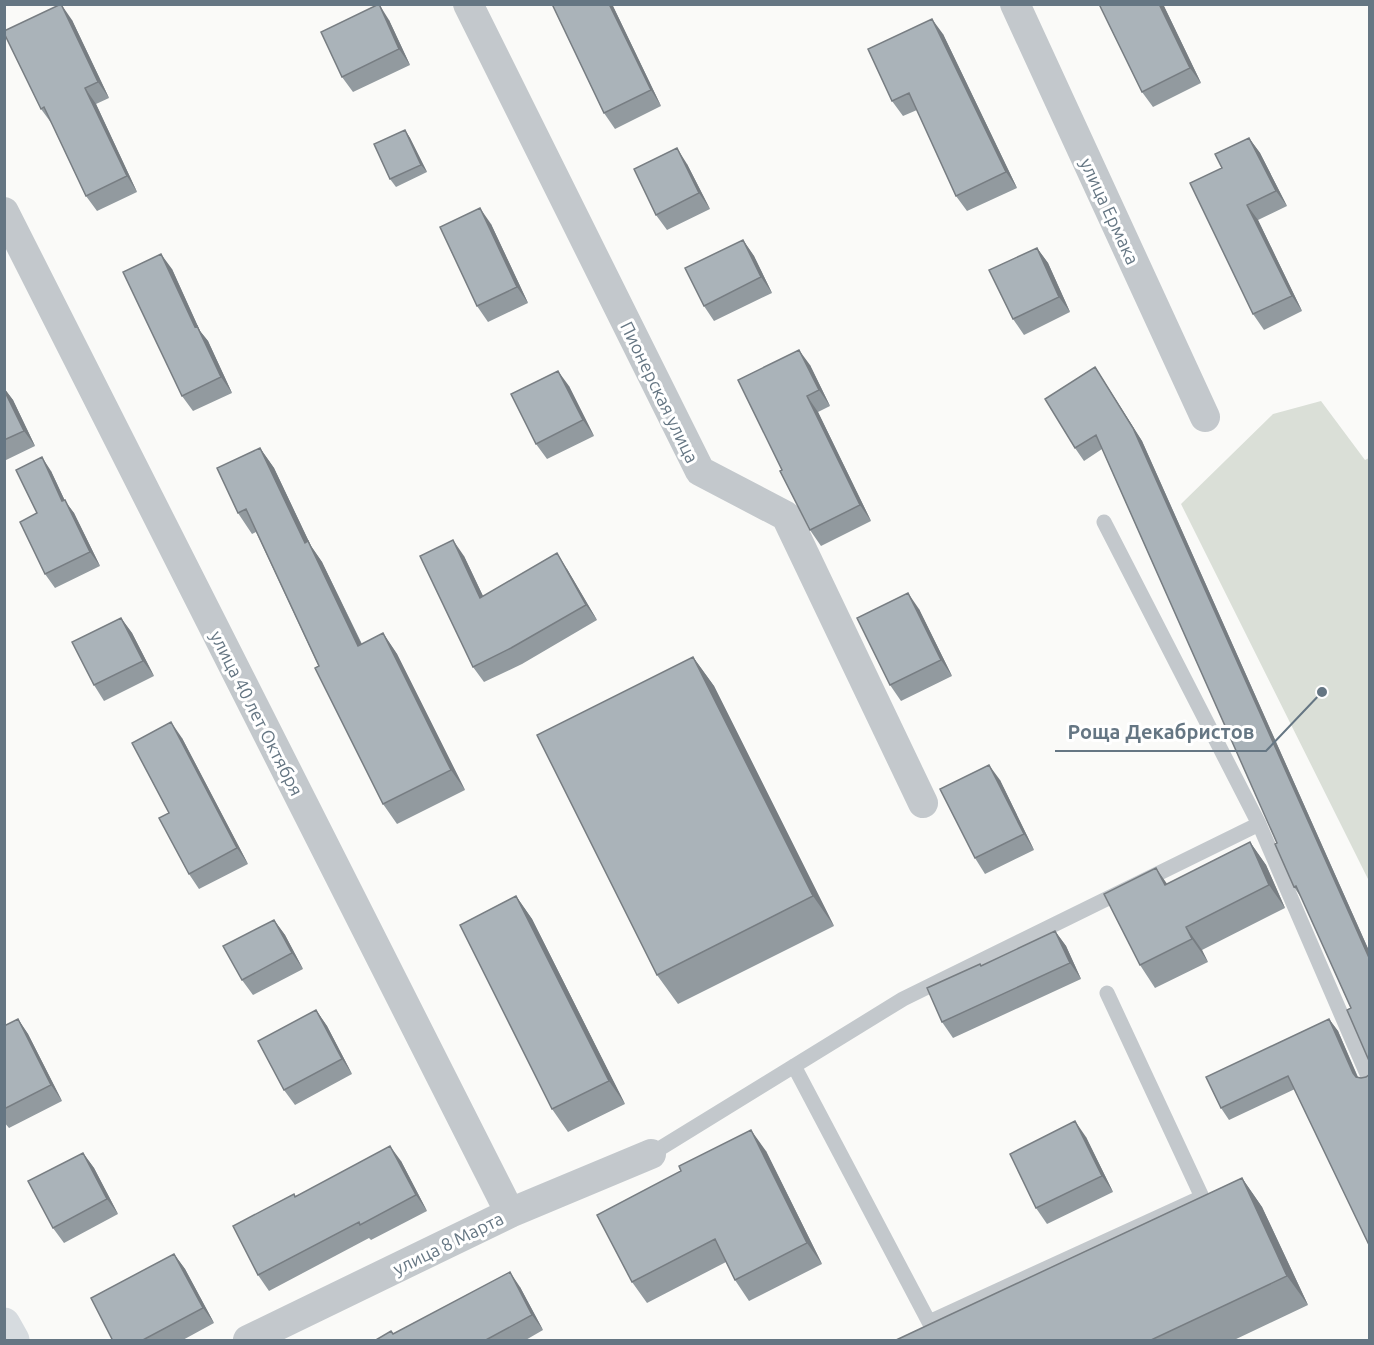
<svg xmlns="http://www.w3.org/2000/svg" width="1374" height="1345" font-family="Ubuntu,sans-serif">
<rect width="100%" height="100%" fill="#fafaf8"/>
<path fill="#dadfd7" d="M1321 401 1365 460 1369 458V881L1181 504 1273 414Z"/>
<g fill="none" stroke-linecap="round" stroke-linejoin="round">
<path stroke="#c3c8cc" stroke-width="15" d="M1104 522 1259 824 1370 1081
M794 1066 929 1322 1202 1197 1107 993
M651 1154 903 999 1259 824"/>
<path stroke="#c3c8cc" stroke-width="30" d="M468 4 700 471 786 516 923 803
M1015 4 1205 417
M4 212 510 1213
M248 1340 510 1213 651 1154"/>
<path stroke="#d6dbdf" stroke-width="33" d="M4 1324 13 1340"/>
</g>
<path fill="#929a9f" d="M552 4H612L661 106 615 129 604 113Z
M1099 4H1163L1201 83 1153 107 1142 92Z
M72 20 109 98 96 104 137 192 97 211 86 196 52 124 41 109Z
M389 20 410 65 353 92 342 77Z
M943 34 1017 188 967 211 956 196 917 110 903 116 892 101Z
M405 130 410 138 427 172 396 187 390 179Z
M1249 138 1260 153 1287 206 1258 220 1302 311 1264 330 1253 314 1222 168Z
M687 164 710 209 667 230 656 215Z
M491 224 528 303 488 322 477 306Z
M743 240 754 256 772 293 714 321 704 306Z
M1037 248 1048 263 1070 312 1024 335 1013 319Z
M172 269 200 331 208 341 232 393 193 411 182 396Z
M810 365 830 406 818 412 871 521 821 546 810 530 782 470Z
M1095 367 1142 441 1370 953V1063L1351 1008 1302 899 1294 887 1277 843 1102 449 1084 461 1075 448Z
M569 386 594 436 547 459 536 444Z
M4 388 13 400 35 446 4 461Z
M260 448 274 468 311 546 322 562 362 644 383 633 397 654 465 790 397 824 383 804 256 532 252 534 238 513Z
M51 471 65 501 74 513 100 566 55 588 45 574 37 513Z
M464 556 483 596 567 569 597 620 522 664 484 682 473 667Z
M919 609 952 676 901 701 890 685Z
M121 618 132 633 154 676 104 701 94 685Z
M693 657 714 686 834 926 678 1004 657 975Z
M182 738 248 864 199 889 189 874 169 813Z
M1000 780 1034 850 985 874 975 858Z
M1250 842 1266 865 1285 908 1202 950 1208 962 1155 988 1140 965 1167 884Z
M516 896 532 919 625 1104 568 1132 552 1109Z
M274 920 285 935 303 969 253 995 242 980Z
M1055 931 1066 946 1081 979 953 1038 942 1022 981 966Z
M316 1010 327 1026 352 1074 295 1105 284 1090Z
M18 1019 28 1034 62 1101 9 1128 4 1122V1026Z
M1329 1019 1338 1031 1358 1077 1295 1089 1229 1120 1221 1108Z
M1086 1137 1113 1192 1047 1224 1036 1208Z
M766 1151 822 1264 749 1301 735 1280 726 1262 647 1303 632 1282Z
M83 1153 94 1168 118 1214 64 1243 53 1228Z
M401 1161 427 1211 371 1240 369 1238 269 1291 258 1275 295 1196Z
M1242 1178 1262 1207 1308 1305 1232 1341H894Z
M174 1254 185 1269 214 1323 181 1341H113Z
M520 1287 543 1330 524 1341H374Z"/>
<path fill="#777d82" d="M61 4 72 20 109 98 98 82Z
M379 4 389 20 410 65 399 49Z
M609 4H612L661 106 651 90Z
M1159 4H1163L1201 83 1190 68Z
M932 19 943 34 1017 188 1006 172Z
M85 88 96 104 137 192 127 176Z
M405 130 410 138 427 172 421 165Z
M1249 138 1260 153 1287 206 1276 191Z
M677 148 687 164 710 209 699 193Z
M1247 205 1258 220 1302 311 1292 296Z
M480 208 491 224 528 303 517 287Z
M743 240 754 256 772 293 761 277Z
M1037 248 1048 263 1070 312 1059 297Z
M161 254 172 269 200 331 208 341 232 393 221 377 195 327Z
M799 350 810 365 830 406 819 390Z
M1095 367 1142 441 1370 953V960Z
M558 371 569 386 594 436 583 420Z
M4 388 13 400 35 446 24 431 4 393Z
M807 396 818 412 871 521 860 505Z
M260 448 274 468 311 546 322 562 372 666 358 646 305 543Z
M42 457 51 471 65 501 74 513 100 566 90 552 62 501Z
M453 540 464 556 491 613 480 598Z
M557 553 567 569 597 620 586 605Z
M908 593 919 609 952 676 941 660Z
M121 618 132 633 154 676 143 661Z
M383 633 397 654 465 790 451 770Z
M693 657 714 686 834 926 813 896Z
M171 722 182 738 248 864 237 848Z
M989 765 1000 780 1034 850 1024 834Z
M1250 842 1266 865 1285 908 1269 885Z
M1156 868 1172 891 1165 885Z
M516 896 532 919 625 1104 609 1081Z
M274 920 285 935 303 969 292 953Z
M1186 927 1202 950 1208 962 1192 939Z
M1055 931 1066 946 1081 979 1070 963Z
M316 1010 327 1026 352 1074 342 1059Z
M18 1019 28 1034 62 1101 51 1085Z
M1329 1019 1338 1031 1361 1085 1353 1073Z
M1075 1121 1086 1137 1113 1192 1102 1176Z
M751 1130 766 1151 822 1264 807 1243Z
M390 1146 401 1161 427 1211 416 1195Z
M83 1153 94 1168 118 1214 107 1199Z
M1242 1178 1262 1207 1308 1305 1287 1276Z
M174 1254 185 1269 214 1323 203 1308Z
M510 1272 520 1287 543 1330 532 1315Z"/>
<path fill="#aab3b9" stroke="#777d82" stroke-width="1.5" d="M61 4 98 82 85 88 127 176 86 196 44 107 41 109 4 33V31Z
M379 4 399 49 342 77 321 32Z
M552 4H609L651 90 604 113Z
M1099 4H1159L1190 68 1142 92Z
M932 19 1006 172 956 196 909 93 892 101 868 49Z
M405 130 421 165 390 179 374 144Z
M1249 138 1276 191 1247 205 1292 296 1253 314 1190 183 1222 168 1215 154Z
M677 148 699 193 656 215 634 169Z
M480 208 517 287 477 306 440 227Z
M743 240 761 277 704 306 685 268Z
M1037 248 1059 297 1013 319 989 270Z
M161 254 195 327 197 326 221 377 182 396 123 272Z
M799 350 819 390 807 396 860 505 810 530 780 471 782 470 738 380Z
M1095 367 1133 428 1370 960V1063L1347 1010 1351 1008 1296 886 1294 887 1275 844 1277 843 1096 435 1075 448 1045 399Z
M558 371 583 420 536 444 511 394Z
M4 390 24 431 4 440Z
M260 448 305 543 308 541 358 646 383 633 451 770 383 804 315 668 319 666 246 509 238 513 217 468Z
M42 457 62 501 65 500 90 552 45 574 20 522 37 513 16 470Z
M453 540 480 598 557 553 586 605 511 648 473 667 420 556Z
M908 593 941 660 890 685 857 618Z
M121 618 143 661 94 685 72 642Z
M693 657 813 896 657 975 537 735Z
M171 722 237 848 189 874 159 818 169 813 132 743Z
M989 765 1024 834 975 858 940 789Z
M1250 842 1269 885 1186 927 1192 939 1140 965 1104 894 1156 868 1165 885Z
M516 896 609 1081 552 1109 460 925Z
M274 920 292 953 242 980 223 946Z
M1055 931 1070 963 942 1022 927 988 980 964 981 966Z
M316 1010 342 1059 284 1090 258 1041Z
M18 1019 51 1085 4 1109V1026Z
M1329 1019 1353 1073 1356 1077 1361 1078 1366 1077 1370 1074V1247L1288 1076 1221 1108 1206 1077Z
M1075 1121 1102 1176 1036 1208 1010 1154Z
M751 1130 807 1243 735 1280 715 1239 632 1282 597 1215 681 1171 679 1166Z
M390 1146 416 1195 360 1225 359 1222 258 1275 233 1226 294 1194 295 1197Z
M83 1153 107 1199 53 1228 28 1181Z
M1242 1178 1287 1276 1149 1341H894Z
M174 1254 203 1308 141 1341H113L91 1298Z
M510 1272 532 1315 484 1341H374L391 1331 393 1334Z"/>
<g text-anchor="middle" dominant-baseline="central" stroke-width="6" stroke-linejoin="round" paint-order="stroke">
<g font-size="18" fill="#657683" stroke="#fff">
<text transform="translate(1110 211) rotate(65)">улица Ермака</text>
<text transform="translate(660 392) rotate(64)">Пионерская улица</text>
<text transform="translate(257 713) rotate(63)">улица 40 лет Октября</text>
<text transform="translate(448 1243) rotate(-26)">улица 8 Марта</text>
</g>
</g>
<path fill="none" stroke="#657683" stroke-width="2" d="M1322 692L1266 751H1055"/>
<circle fill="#657683" stroke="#fff" stroke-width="2" cx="1322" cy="692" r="6"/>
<g font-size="20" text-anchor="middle" font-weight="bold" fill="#657683" stroke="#fff" stroke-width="6" stroke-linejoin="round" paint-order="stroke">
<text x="1161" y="739">Роща Декабристов</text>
</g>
<rect width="1374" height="1345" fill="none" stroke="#657683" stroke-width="12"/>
</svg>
